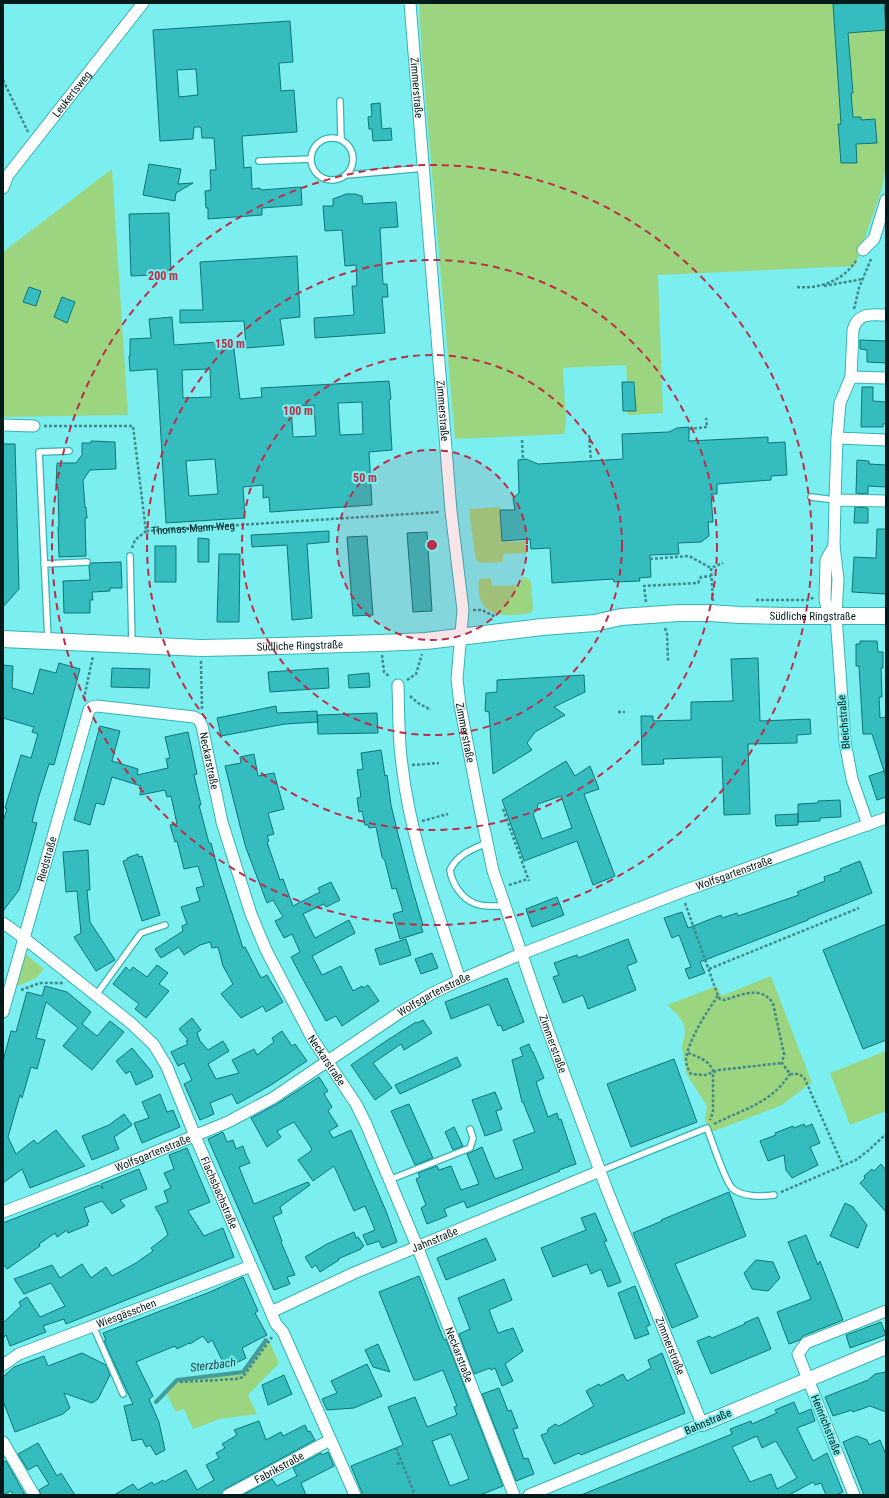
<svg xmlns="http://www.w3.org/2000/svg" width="889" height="1498" font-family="'Roboto Condensed',sans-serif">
<rect width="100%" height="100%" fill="#7beeef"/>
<path fill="#9cd580" d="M419 3H886V165L882 189 855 266 658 275 663 413 628 415 627 411 636 410 635 382H627L626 365 563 368 566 422 564 434 455 439 422 56Z
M112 169 128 415 3 417V252Z
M500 507 502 541 507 540V542L526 541 527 553 503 554V562L480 563 476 560 475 555 469 509Z
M521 577 526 578 531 581 533 609 531 613C512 616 484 620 479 594 479 589 477 584 480 579L491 578 492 586 521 585Z
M24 953 44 969 36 978 11 989Z
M771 976 812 1083 808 1085 782 1105 714 1131H710L705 1120 707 1106 687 1075 682 1047 685 1034 684 1024 677 1014 667 1005 717 986 720 993 722 996Z
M886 1051V1111L850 1125 830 1073Z
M268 1339 279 1363 248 1395 257 1414 220 1419 193 1429 184 1409 176 1412 166 1393 178 1381 243 1374Z"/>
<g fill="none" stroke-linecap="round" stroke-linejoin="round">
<path stroke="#439b9c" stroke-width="4" d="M156 1402 177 1380 243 1372 266 1340"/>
</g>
<path fill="#35bcbe" stroke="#0f7576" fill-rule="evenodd" d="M851 3H884L886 30 848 33 853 93H851L853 117H861V120L875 119 877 143 856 144 857 163H841L838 124H841L833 4Z
M290 21 293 62 279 63 281 91 294 90 297 132 242 136 244 168 251 167 252 189 260 188 261 190 301 187 302 205 262 208V215L208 219V208H206L205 191 211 190 210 170H216L214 138H202L201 127H194L193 139 160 141 153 30ZM196 69 198 95 179 97 177 70Z
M380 103 382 129 391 128 392 140 373 141 372 129H369L368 117 372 116 371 104Z
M149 164 181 169 178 184 193 183 176 193 175 201 143 195Z
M346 194H355L362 196 363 204 396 202 398 227 380 228 383 284H387L388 297H382L385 333 315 338 314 318 354 315 352 286H357L356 265 345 266 342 230 325 231 323 206H333V199Z
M169 213 171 274 131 276 129 214Z
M297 256 300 317 280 319 284 345 246 348 244 321 180 323V310H203L200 262Z
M29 287 41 291 36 306 23 302Z
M62 297 75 302 67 323 54 317Z
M172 317 174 345 233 341 240 399 262 397 261 388 389 381 391 399 389 400 392 450 369 452 372 505 270 512 269 497 263 498V485L243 487 245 518 166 523 157 369 130 371 129 356H130V339L151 338 149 319ZM210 369 211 397 183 398 182 370ZM362 402 363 434 340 435 338 403ZM314 405 316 436 293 437 291 406ZM215 459 218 494 189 496 186 461Z
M860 340 886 341V363L867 362V350L860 349Z
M622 382H634L636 411H623Z
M862 387H873V401L886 402V424H883V427H861Z
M689 427V441L768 437V443L785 442 787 475 771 476V480L717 484V494H711L713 522H708L709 536 701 542 678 543 679 554 650 555 651 577 639 578 640 581 614 582 613 579 552 583 550 548 531 549 530 539 502 541 500 510H515L513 498 519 493 518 460 526 459 538 464 623 459 622 434 669 432 677 428Z
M91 441 115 442 116 469 90 470 83 480 85 507H86L87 518H85L86 556 59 557 58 527H59L58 487H56L57 463H76L82 455V443H91Z
M3 444H15L19 589 3 607Z
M857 460 869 461V464L886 465V487L868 486V494L856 493Z
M855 507 868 508V523H854Z
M877 529H886V594L852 592 854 557 876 558Z
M329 531V542L307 544 312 618 292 620 287 545 252 547 251 535Z
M427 532 432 611 413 612 407 533Z
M367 536 373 615 353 616 347 537Z
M198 538 209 539V562H198Z
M155 546H176V582H155Z
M219 554H240L239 622H217Z
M121 562 122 588H110V591L92 592 93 600H90V613H64L63 581 90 580 89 566 91 563Z
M860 641H877L878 652H883V668H881L882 697H879L880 718 886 717V771H884L872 734H863L859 666H856V644H860Z
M758 658 760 721 810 719 811 734 797 735V743L748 744 750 814 724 815 722 757 663 759 664 764 642 765 641 716H653V721L691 720V702L733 701 731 659Z
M59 663 80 669 54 765 49 764 38 799 32 822 37 823 19 890 3 911V821L7 809 5 808 21 755 31 758 38 734 32 732 34 727 3 718V665L13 666 12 688 33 694 40 669 56 673Z
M112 668 150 669 149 688 111 687Z
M328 668 329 688 270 692 268 672Z
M369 673 370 687 349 688 348 675Z
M584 675 585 692 554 707 565 715 535 732 527 743 532 750 493 774 489 712 485 711 486 693 497 692V680Z
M276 706 277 713 317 711 318 722 285 724 221 736 217 718Z
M377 713 378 733 318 734 317 715Z
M100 726 120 731 112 761 138 769 137 775 168 768 166 759 170 758 165 737 188 732 197 774 194 775 201 805H199L209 843H211L218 870 243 948 245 947 261 978 267 975 283 1002 266 1012 263 1006 241 1018 221 994 233 984 223 966 218 947 212 948 210 942 200 945 184 955 179 947 161 958 155 949 183 931 182 926 187 924 181 907 200 901 196 888 204 886 198 866 184 869 177 841 175 842 170 825 177 824 171 796 167 797 165 790 140 795 141 786 112 777 104 805 96 803 90 825 74 820Z
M381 750 385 776 387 775 391 805 398 834 412 888 423 925 421 926 423 932 400 939 393 914 403 911 396 888 392 889 385 861 382 857 376 827 369 828 368 825H365L362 811 359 812 357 798 361 797 357 770 363 769 361 753Z
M254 754 258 776 274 773 284 809 268 813 274 834 267 836 269 841 267 842 280 880 283 879 293 906 320 892 318 888 331 882 340 900 326 907 324 904 303 914 315 938 349 920 355 933 312 956 322 975 341 966 353 991 362 986 363 988 368 985 379 1001 342 1026 336 1016 326 1021 300 974 291 957 300 952 292 934 284 938 275 921 283 917 273 900 267 903 246 848 240 826 225 766 241 763 240 757Z
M566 761 575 776 590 766 599 789 584 794 615 876 593 885 577 841 524 861 502 800ZM561 796 572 828 542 839 533 814 537 810 538 804Z
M884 771 886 778V797L877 800 869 776Z
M840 800 841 817 820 818V821L798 822V804L818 803V801Z
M798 814V825L776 826 775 815Z
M88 850 90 890H87L90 922 115 960 96 971 74 937 81 933 77 891 66 892 63 852Z
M138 854 139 857 142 856 160 915 142 921 123 861 127 860V858Z
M860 861 872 893 808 919V920L700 962 705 973 689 979 685 969 691 967 679 935 672 938 664 918 682 912 688 928 721 915 722 918 737 913 738 916 799 895 797 892 825 881 824 877 841 871 840 869Z
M557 897 564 915 532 927 526 909Z
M886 924V1040L863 1049 823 950Z
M406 939 411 955 380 965 375 949Z
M628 939 637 962 627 966 636 990 588 1009 583 995 563 1003 553 977 559 975 554 963 577 955 578 958Z
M432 953 438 968 421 974 415 959Z
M157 965 168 973 159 984 169 991 146 1018 135 1009 139 1004 113 984 126 967 130 971 133 967 147 977Z
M507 978 524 1022 503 1031 501 1025 498 1026 489 1004 451 1019 445 1002Z
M45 986 67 992 91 1012 82 1024 97 1036 110 1021 124 1032 92 1070 63 1046 78 1028 46 1002 36 1038 45 1040 37 1069 31 1067 22 1098 20 1095 8 1137 16 1154 34 1140 37 1144 56 1130 85 1166 30 1188 22 1169 3 1183V1061L11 1031 16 1032 27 992 42 996Z
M192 1018 201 1030 197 1033 200 1041 208 1050 223 1041 229 1051 208 1064 216 1079 239 1073 232 1060 254 1049 257 1055 274 1042 272 1038 282 1031 292 1046 295 1044 307 1061 271 1085 237 1104 232 1094 210 1103 214 1114 200 1120 184 1084 192 1080 184 1063 178 1066 171 1052 188 1044 186 1041 188 1040 179 1029Z
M423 1020 432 1033 404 1050 401 1044 373 1063 392 1088 375 1100 351 1065 386 1041 416 1022 417 1023Z
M529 1044 532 1052H533L544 1078 536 1082 548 1117 557 1113 559 1120 561 1119 576 1164 559 1170 560 1171 467 1208 464 1201 444 1209 447 1216 427 1224 421 1208 426 1205 416 1179 420 1177 418 1173 437 1166 439 1170 451 1166 461 1190 479 1184 467 1154 482 1147 495 1179 523 1169 513 1140 535 1132 523 1102H522L512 1060 523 1056 520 1048Z
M132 1048 151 1071 153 1077 136 1085 130 1071 126 1074 116 1061Z
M457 1057 461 1066 400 1094 395 1085Z
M674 1059 697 1122 631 1147 607 1084Z
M319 1077 328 1091 324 1094 332 1107 328 1111 338 1126 329 1131 333 1138 351 1130 386 1211 397 1242 382 1248 379 1241 367 1245 363 1235 375 1230 365 1206 354 1211 334 1166 313 1181 298 1160 311 1151V1150L312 1149 294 1122 277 1131 281 1137 267 1147 251 1118 277 1104Z
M495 1092 502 1109 496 1111 502 1130 485 1136 472 1100Z
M160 1094 167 1112 173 1110 180 1127 142 1143 134 1123 149 1118 142 1102Z
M409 1104 433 1158 415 1165 391 1111Z
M124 1114 132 1125 114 1137 119 1149 92 1160 82 1136 109 1125Z
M804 1124 805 1127 812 1124 820 1143 810 1147 818 1165 792 1178 786 1170 784 1155 768 1161 760 1141 776 1135 775 1133 793 1126 794 1128Z
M454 1127 463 1146 453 1150 445 1132Z
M223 1132 227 1142 233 1140 236 1149 243 1146 246 1155 250 1163 239 1167 254 1204 308 1182 310 1185 280 1207 282 1213 273 1217 282 1241 281 1242 295 1275 287 1277 290 1284 274 1290 208 1139Z
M187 1148 210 1202 188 1211 204 1236 223 1228 234 1257 66 1324 64 1319 43 1326 46 1332 10 1346 6 1335 3 1338V1323L21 1306 19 1302 27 1297 40 1317 65 1306 51 1283 24 1294 14 1279 52 1265 60 1278 82 1264 91 1278 106 1267 112 1276 136 1263 153 1251 151 1248 168 1235 161 1217 155 1207 168 1202 164 1191 171 1188 164 1173 174 1169 169 1155Z
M881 1164 886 1170V1212L860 1183 865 1178 864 1176 872 1169 874 1171Z
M139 1169 147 1189 120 1200 125 1206 112 1214 102 1201 84 1208 89 1222 87 1223 88 1225 68 1233 67 1230 57 1237 55 1233 39 1244 40 1246 7 1269 3 1264V1223L99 1185 103 1189 101 1184Z
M729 1192 746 1236 675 1264 698 1317 672 1328 633 1233 662 1221 661 1220Z
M845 1203 853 1207 867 1225 858 1248 830 1236Z
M595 1213 607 1241 604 1242 621 1282 608 1287 601 1269 591 1274 587 1264 553 1277 541 1248 586 1230 581 1218Z
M354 1232 356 1238 358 1237 364 1246 361 1248V1249L338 1259 339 1260 320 1272 316 1265 312 1268 305 1257 327 1244Z
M806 1235 818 1265 820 1261 843 1320 803 1336 800 1340 789 1344 777 1312 811 1299 788 1242Z
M486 1238 496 1260 446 1280 437 1258Z
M756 1260 773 1262 780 1278 768 1291 752 1289 744 1273Z
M419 1276 444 1340 446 1339 503 1486 480 1495H363L351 1466 403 1445 388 1407 415 1397 427 1427 457 1415 454 1407 457 1406 443 1370 418 1380H414L379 1292ZM451 1434 469 1479 450 1486 432 1441Z
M243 1277 258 1311 255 1313 267 1335 242 1348 246 1358 226 1368 212 1340 208 1343 203 1336 190 1344 189 1343 177 1349 175 1346 136 1362 153 1396 149 1399 159 1422 165 1450 156 1455 150 1445 146 1447 142 1439 132 1441 124 1406 133 1404 104 1341 106 1340 103 1333 210 1292Z
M504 1279 512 1300 489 1310 498 1333 513 1328 523 1351 505 1364 513 1381 502 1386 495 1368 491 1370 490 1368 474 1374 459 1334 470 1329 458 1298Z
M635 1286 650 1325 646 1327 649 1334 635 1339 618 1293Z
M758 1317 771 1349 711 1374 697 1341 710 1336 712 1338 745 1324 744 1323Z
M881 1322 886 1335 850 1348 846 1335Z
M378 1344 390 1372 373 1367 365 1350Z
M82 1353 106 1365 110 1375 98 1399 92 1403 64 1393 70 1408 63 1414 15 1432 3 1401V1377L14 1367 44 1356 48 1366Z
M662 1353 685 1413 581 1455 579 1453 554 1464 541 1435 547 1433 548 1429 555 1424 559 1426 594 1406 586 1391 599 1384 600 1386 623 1374 627 1381 651 1368 648 1360Z
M367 1364 382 1396 354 1408 327 1410 322 1399 337 1393 331 1381Z
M886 1372V1412L870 1406 853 1412 852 1410 833 1416 825 1397 868 1380 875 1374Z
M284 1375 292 1394 268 1405 262 1385Z
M499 1388 508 1411 511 1410 518 1428 513 1429 524 1459 528 1458 534 1474 516 1481 482 1394Z
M794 1402 799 1414 811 1409 815 1421 797 1428 813 1461 827 1453 843 1492 836 1495H826L821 1483 815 1485 813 1482 789 1495H581L732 1434 730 1429 751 1421 752 1424 777 1413 775 1410ZM757 1436 762 1448 776 1441 797 1478 777 1489 771 1474 750 1482 732 1447Z
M259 1421 266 1440 281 1432 283 1436 305 1425 308 1432 310 1431 315 1440 225 1489 221 1495H114L133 1484 138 1490 152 1482 154 1485 163 1480 164 1482 186 1470 197 1490 214 1480 206 1465 219 1458 216 1453 225 1448 222 1444 237 1435 234 1430Z
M857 1436 867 1440 869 1445 880 1440 886 1455V1495H864L843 1442Z
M38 1443 57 1476 61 1473 75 1495H41L39 1490 49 1484 37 1465 28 1470 18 1454Z
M328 1452 334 1466 301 1483 306 1495H243L272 1479 277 1486 297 1476 293 1468 321 1453 322 1455Z
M6 1461 15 1477 25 1495H13L11 1491 3 1495V1462Z"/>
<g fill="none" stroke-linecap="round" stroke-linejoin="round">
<g stroke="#37b2b3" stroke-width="8">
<path id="service" d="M340 101 341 139
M311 159a21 21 0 1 1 42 0a21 21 0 1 1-42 0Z
M259 161 311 159
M347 175 424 168
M811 497 835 500
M130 556 132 644
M44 564 87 562
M48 639 39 452 69 451
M487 843C472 849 457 855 450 870 452 884 462 899 476 904 485 907 496 906 505 906
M96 995 141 933 165 925
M600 1171 707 1128C712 1141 725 1181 732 1188 741 1197 762 1197 774 1195
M389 1180 470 1148 473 1138 470 1129
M93 1326 123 1394"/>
</g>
<g stroke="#37b2b3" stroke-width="13">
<g id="minor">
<path id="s2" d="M410 3 451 511 463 610 457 679 460 705 480 809 493 871 548 1030 607 1190 702 1424 529 1495"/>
<path id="s3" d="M3 188 8 175 143 3"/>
<path d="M863 250 874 239 886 200"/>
<path d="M851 377 886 378"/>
<path d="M3 425 34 426"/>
<path d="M837 438 886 440"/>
<path d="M835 500 837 438 840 403 851 377 853 330C858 312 871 315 886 315"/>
<path d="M829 616 825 600 826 560 834 546"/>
<path d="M398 685C399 712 398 738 402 765 410 837 437 910 460 980"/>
<path d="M868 825 852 779 845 742 836 616 838 579 834 546 835 500 886 501"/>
<path id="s4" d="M3 923 24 938 132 1024 154 1045 167 1067 195 1136 276 1324 283 1332 355 1495"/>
<path id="s5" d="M3 1012 89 710 92 707 97 706 194 717 199 720 202 726 222 822 251 914 266 950 312 1038 356 1104 366 1124 417 1246 514 1495"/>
<path id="s6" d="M3 1212 87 1180 228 1122 273 1098 399 1013 431 994 460 980 521 954 681 892 886 818"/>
<path id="s7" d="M271 1312 354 1273 600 1171"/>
<path id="s8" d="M3 1365 19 1354 251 1266"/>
<path d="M3 1442 34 1495"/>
<path id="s9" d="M228 1495 330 1440"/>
<path d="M854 1495 798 1354 806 1343 886 1311"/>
</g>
</g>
<g stroke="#37b2b3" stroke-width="16">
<path id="tertiary" d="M702 1424 886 1347"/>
</g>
<g stroke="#37b2b3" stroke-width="18">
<g id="secondary">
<path id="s10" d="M3 639 201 648 248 647 380 643 426 641 542 627 595 623 621 617 679 613H710L739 615 793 616H886"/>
</g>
</g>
<g stroke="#42898a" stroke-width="2.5" stroke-dasharray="3 2" stroke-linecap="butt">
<path d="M3 80 28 132"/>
<path d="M824 286 863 279"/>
<path d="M797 287C821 289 845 280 857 259"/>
<path d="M854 309 859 288 871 259"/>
<path id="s1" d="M44 426H133L146 531 440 512"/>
<path d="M689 429 707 427 706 418"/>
<path d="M589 435 591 461"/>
<path d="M522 440 523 460"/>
<path d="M132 548 135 540 146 531"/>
<path d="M650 559 689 556 711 568"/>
<path d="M756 600H808L815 597"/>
<path d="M713 601 711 568 723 563"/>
<path d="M646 602 644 586 698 583 701 577 711 576"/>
<path d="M473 610H482L496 617"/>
<path d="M665 628 667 634 668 662"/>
<path d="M382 655 384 672 390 677"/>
<path d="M201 661 202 710"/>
<path d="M407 680 416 674 422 654"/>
<path d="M410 696 418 703 431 710"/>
<path d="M85 699 84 698 93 656"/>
<path d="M618 712H625"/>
<path d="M412 765 439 763"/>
<path d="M503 809 529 881"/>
<path d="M422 821 448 814"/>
<path d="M509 885 528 879"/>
<path d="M685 903 718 996 720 999 724 1000C742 995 760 985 773 1003L784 1054 782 1063 790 1074H798L804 1077 843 1166"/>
<path d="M709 969 859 908"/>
<path d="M21 990 40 983H63"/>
<path d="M718 996C707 1011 688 1041 686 1059 686 1065 688 1069 691 1074L705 1075 719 1070 782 1063"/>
<path d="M688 1053C698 1057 709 1060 713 1071V1112L710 1120"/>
<path d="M714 1124C745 1108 769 1105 790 1074"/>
<path d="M781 1192 856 1160 869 1150 886 1134"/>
<path d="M180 1382 236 1379 243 1377 272 1337"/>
<path d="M396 1448 415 1495"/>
<path d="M397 1464 402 1462"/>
</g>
<use href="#service" stroke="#fff" stroke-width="5.5"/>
<use href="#minor" stroke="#fff" stroke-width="11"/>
<use href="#tertiary" stroke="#fff" stroke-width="14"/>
<use href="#secondary" stroke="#fff" stroke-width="16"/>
</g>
<circle cx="432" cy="545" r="95" fill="#bd2d47" fill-opacity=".12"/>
<g fill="none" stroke="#bd2d47" stroke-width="2" stroke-dasharray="7 5">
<circle cx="432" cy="545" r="95"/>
<circle cx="432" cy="545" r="190"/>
<circle cx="432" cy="545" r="285"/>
<circle cx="432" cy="545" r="380"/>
</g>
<g text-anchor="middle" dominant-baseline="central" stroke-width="4" stroke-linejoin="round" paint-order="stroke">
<g font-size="11" fill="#021a1a" stroke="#7beeef">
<text stroke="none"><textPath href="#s2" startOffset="85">Zimmerstraße</textPath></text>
<text stroke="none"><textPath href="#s3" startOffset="117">Leukertsweg</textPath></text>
<text stroke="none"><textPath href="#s2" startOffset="409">Zimmerstraße</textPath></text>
<text stroke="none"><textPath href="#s1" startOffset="242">Thomas-Mann-Weg</textPath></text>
<text stroke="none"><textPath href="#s10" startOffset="812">Südliche Ringstraße</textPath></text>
<text stroke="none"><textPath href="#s10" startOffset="297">Südliche Ringstraße</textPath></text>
<text transform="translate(844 722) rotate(-95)">Bleichstraße</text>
<text stroke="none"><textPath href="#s2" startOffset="733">Zimmerstraße</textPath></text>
<text stroke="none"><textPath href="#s5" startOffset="469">Neckarstraße</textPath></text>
<text stroke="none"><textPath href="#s5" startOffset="159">Riedstraße</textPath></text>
<text stroke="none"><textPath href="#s6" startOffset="809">Wolfsgartenstraße</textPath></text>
<text stroke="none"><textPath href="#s6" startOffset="485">Wolfsgartenstraße</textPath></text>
<text stroke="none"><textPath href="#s2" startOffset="1057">Zimmerstraße</textPath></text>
<text stroke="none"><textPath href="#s5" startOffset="793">Neckarstraße</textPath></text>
<text stroke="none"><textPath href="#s6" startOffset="161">Wolfsgartenstraße</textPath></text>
<text stroke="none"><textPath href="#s4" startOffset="356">Flachsbachstraße</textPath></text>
<text stroke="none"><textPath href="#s7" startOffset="179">Jahnstraße</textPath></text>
<text stroke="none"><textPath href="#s8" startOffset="134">Wiesgässchen</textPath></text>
<text stroke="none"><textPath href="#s2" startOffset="1381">Zimmerstraße</textPath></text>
<text stroke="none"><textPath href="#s5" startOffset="1117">Neckarstraße</textPath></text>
<text transform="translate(708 1422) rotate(-23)">Bahnstraße</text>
<text transform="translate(826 1425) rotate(68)">Heinrichstraße</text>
<text stroke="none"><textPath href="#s9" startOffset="58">Fabrikstraße</textPath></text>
</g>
<g font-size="12" font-style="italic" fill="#264243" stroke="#7beeef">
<text transform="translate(213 1365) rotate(-7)">Sterzbach</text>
</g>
</g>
<circle cx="432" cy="545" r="6" fill="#bd2d47" stroke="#7beeef" stroke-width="2"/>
<g font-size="12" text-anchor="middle" font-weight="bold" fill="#bd2d47" stroke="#7beeef" stroke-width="4" stroke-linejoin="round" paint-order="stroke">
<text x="163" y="280">200 m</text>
<text x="230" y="348">150 m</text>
<text x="298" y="415">100 m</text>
<text x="365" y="482">50 m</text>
</g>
<rect width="889" height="1498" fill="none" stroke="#021a1a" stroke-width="8"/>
</svg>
